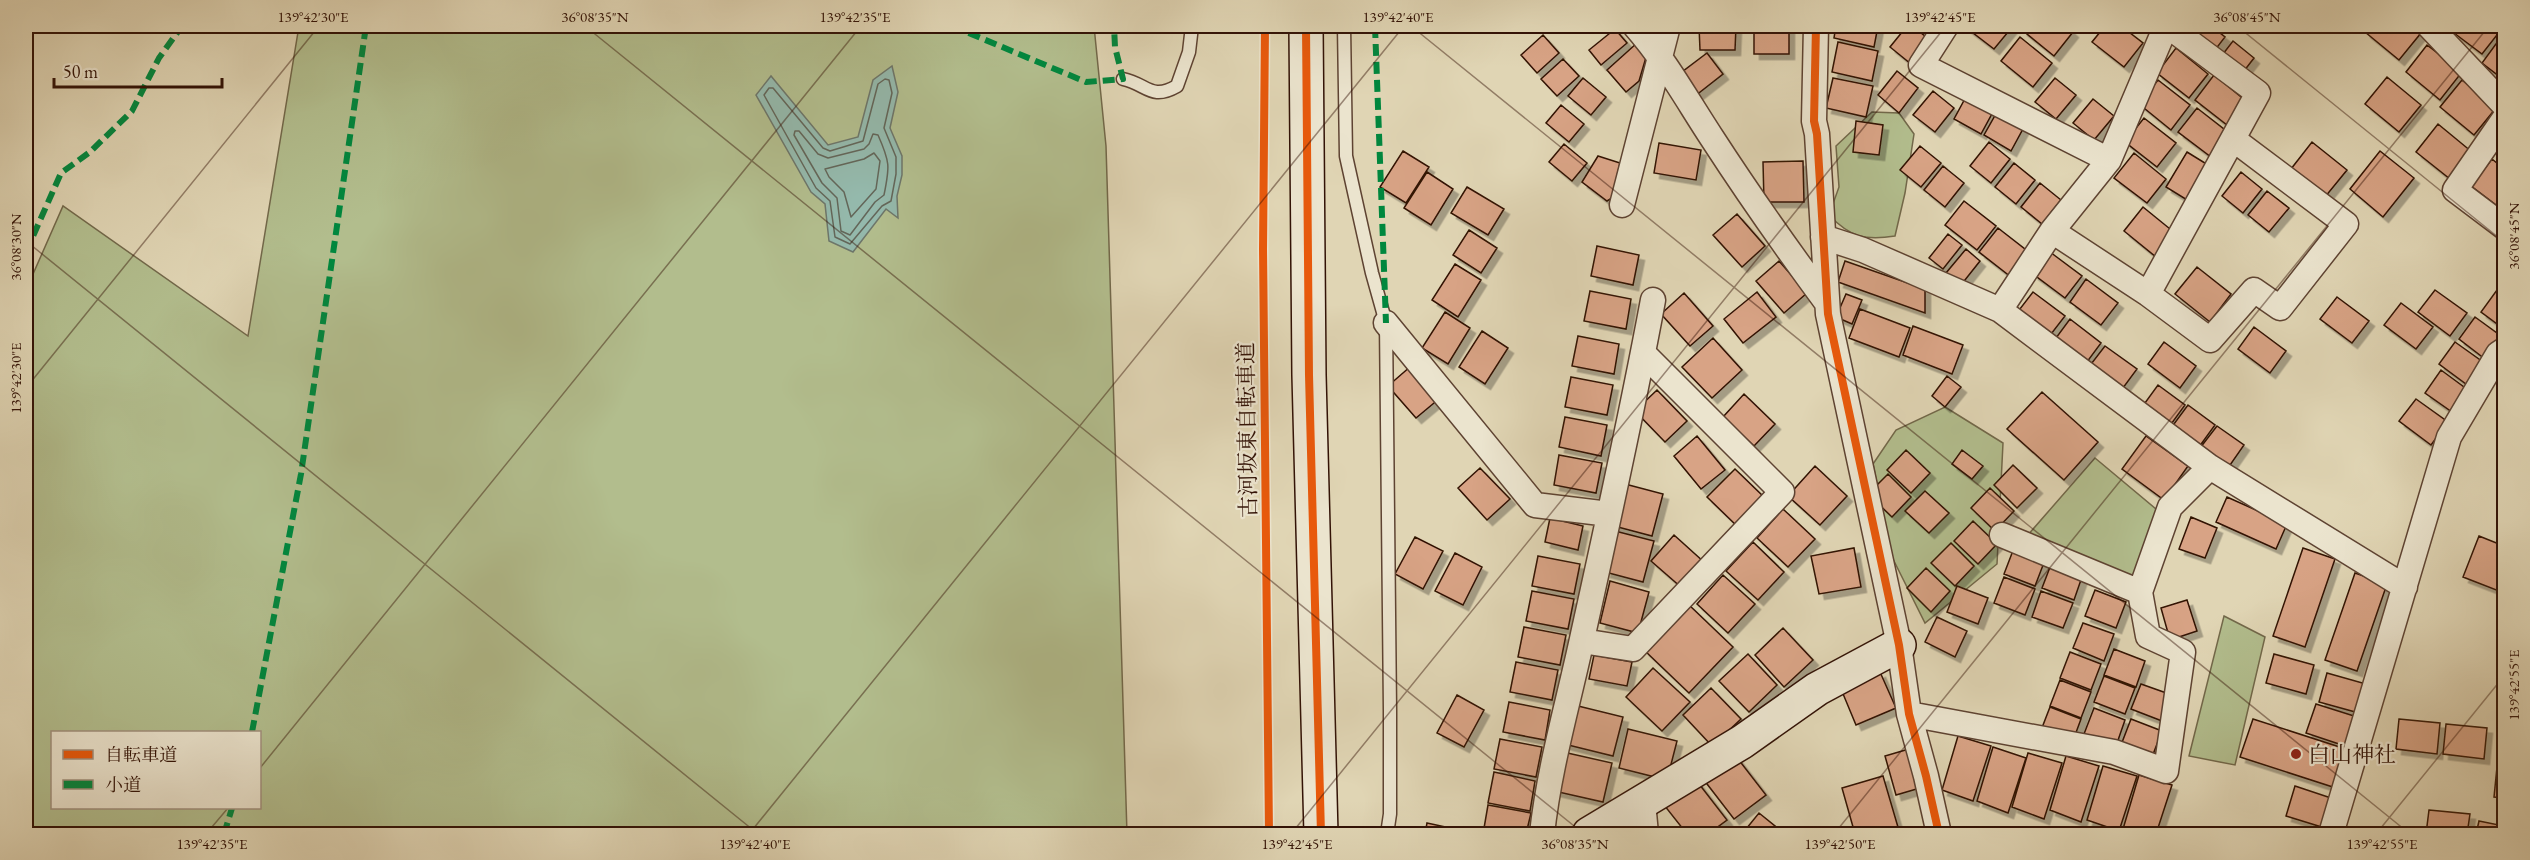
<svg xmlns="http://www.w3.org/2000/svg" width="2530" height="860" font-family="'EB Garamond','Noto Serif JP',serif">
<defs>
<filter id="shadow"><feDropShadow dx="5.5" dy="5.5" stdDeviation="0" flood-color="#0004"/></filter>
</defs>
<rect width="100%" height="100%" fill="#e0d5b4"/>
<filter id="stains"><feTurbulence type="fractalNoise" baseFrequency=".00333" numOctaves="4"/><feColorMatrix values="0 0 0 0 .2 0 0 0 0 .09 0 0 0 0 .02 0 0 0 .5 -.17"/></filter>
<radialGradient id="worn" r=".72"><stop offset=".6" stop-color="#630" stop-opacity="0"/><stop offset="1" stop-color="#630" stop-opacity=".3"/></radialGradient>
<path fill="#b2bd8d" stroke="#72684a" stroke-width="1.5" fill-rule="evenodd" d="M299 26H1094L1106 146 1127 834H26V290L63 206 248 336ZM52 732H260V808H52Z
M1872 112 1899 113 1914 134 1905 193 1895 236C1865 241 1850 237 1829 215L1839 187 1836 146Z
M1945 407 2003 443 1997 564 1925 623 1891 555 1873 464 1896 430Z
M2095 458 2162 514 2133 582 2027 536Z
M2224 616 2265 637 2235 765 2189 756Z"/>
<path fill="#94b9ac" stroke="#6d766a" stroke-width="1.5" d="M892 66 898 92 890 128 902 156V175L897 196 898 218 886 209 853 252 829 241 825 204 811 192 756 95 771 76 828 145 858 137 873 80Z"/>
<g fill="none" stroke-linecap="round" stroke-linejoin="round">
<path stroke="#636659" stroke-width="1.5" d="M885 79 889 80 892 93 884 128 896 157V174L891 201 882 206 850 244 835 237 830 201 816 188 764 95 769 88H773L823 148 830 151 863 141 878 84Z
M795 131H799L818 154 828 158 864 149 869 144 873 134 878 135C890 162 890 166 884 195L875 202 850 235 841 231 837 198 822 183 794 135Z
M874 153 880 161 876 189 851 217 844 192 829 177 825 169 864 159Z"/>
</g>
<path fill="#d8a385" stroke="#321206" stroke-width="1.5" filter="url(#shadow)" d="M1699 26H1736L1735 50H1700Z
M1836 26H1878L1874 47 1834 38Z
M1907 26H1912L1930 40 1911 64 1890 47Z
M1964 26H2013L1994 49Z
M2026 26H2066L2073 32 2054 56 2022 30Z
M2105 26H2121L2143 43 2124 67 2092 42Z
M2200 26H2211L2225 37 2215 50 2194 33Z
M2371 26H2412L2421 33 2399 60 2365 32Z
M2460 26H2504L2482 54 2454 33Z
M1754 28H1789V54H1754Z
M1615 29 1627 43 1601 65 1589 50Z
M2504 33V80L2482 63Z
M1543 35 1559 53 1537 73 1521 55Z
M2020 37 2052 63 2033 87 2001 61Z
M2233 41 2254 58 2244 71 2223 54Z
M1838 42 1878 51 1872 81 1832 72Z
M1637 43 1647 54 1639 81 1626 92 1607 70Z
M2427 45 2462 72 2440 100 2406 72Z
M2176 48 2208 74 2189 98 2157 73Z
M1707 53 1723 74 1695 96 1678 75Z
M1563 59 1579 76 1557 96 1541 79Z
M1897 71 1918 88 1899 113 1878 95Z
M2214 75 2246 101 2227 125 2195 100Z
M2387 77 2421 105 2399 132 2365 104Z
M1583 78 1606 97 1591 115 1568 96Z
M1833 78 1873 86 1866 117 1826 108Z
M2055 78 2076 95 2056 119 2035 102Z
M2158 80 2190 105 2171 130 2139 104Z
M2462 80 2496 108 2474 135 2440 107Z
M1933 91 1954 108 1935 132 1913 115Z
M1967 95 1994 110 1981 134 1954 119Z
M2093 99 2114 116 2094 140 2073 123Z
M1561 105 1584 124 1569 142 1546 123Z
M2197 108 2229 133 2211 157 2178 132Z
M1997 112 2024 127 2011 151 1984 135Z
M2144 118 2176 143 2157 167 2125 142Z
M1856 121 1883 125 1879 155 1853 152Z
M2438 124 2472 152 2450 179 2416 152Z
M2504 136V152L2497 146Z
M1989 142 2010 159 1991 183 1970 166Z
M2312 142 2347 170 2325 197 2291 169Z
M1659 143 1701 150 1696 180 1654 173Z
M1564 144 1587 163 1572 181 1549 162Z
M1920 146 1941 163 1921 187 1900 170Z
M1403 151 1429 167 1406 203 1380 187Z
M2380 151 2414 178 2383 217 2350 189Z
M2187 152 2213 168 2192 203 2166 187Z
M2134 153 2166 179 2147 203 2114 178Z
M1598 156 1620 163 1612 198 1607 201 1582 182Z
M2492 159 2504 169V211L2471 186Z
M1803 161 1804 202H1764L1763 162Z
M2014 163 2035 180 2016 204 1995 187Z
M1943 166 1964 183 1945 207 1924 190Z
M1427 172 1453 189 1431 225 1404 208Z
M2241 172 2262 189 2243 213 2222 196Z
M2040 183 2061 200 2042 224 2021 207Z
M1467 187 1504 209 1488 235 1451 213Z
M2267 191 2289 208 2269 232 2248 215Z
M1964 201 1996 226 1977 250 1945 225Z
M2143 207 2175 233 2156 257 2124 231Z
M1737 214 1765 246 1742 267 1713 235Z
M1998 228 2030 253 2011 277 1979 252Z
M1469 230 1497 248 1481 273 1453 255Z
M1948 234 1962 245 1943 269 1929 258Z
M1597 246 1639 255 1633 285 1591 276Z
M1966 249 1980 261 1961 285 1946 273Z
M2050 252 2082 276 2065 298 2033 274Z
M1779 261 1807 293 1784 313 1756 281Z
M1845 261 1925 289V313L1838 282Z
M1455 264 1481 280 1458 317 1432 300Z
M2197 267 2231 294 2210 322 2175 294Z
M2086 279 2118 303 2101 325 2070 302Z
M2435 290 2467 313 2450 336 2418 312Z
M2497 290 2504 295V329L2481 312Z
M1590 291 1631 299 1626 329 1584 321Z
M1757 292 1776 317 1743 343 1724 319Z
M2033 292 2065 316 2048 338 2016 314Z
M1684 293 1713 326 1690 346 1661 314Z
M1846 294 1862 300 1852 324 1836 317Z
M2337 297 2369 321 2352 343 2320 319Z
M2401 303 2433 327 2416 349 2384 325Z
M1860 309 1910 328 1899 357 1849 338Z
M1445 312 1470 328 1448 364 1422 348Z
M2475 317 2501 336 2485 359 2459 339Z
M2070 319 2101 343 2084 366 2053 342Z
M1913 326 1963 345 1952 374 1903 355Z
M2254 327 2286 351 2270 373 2238 349Z
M1482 331 1508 348 1485 384 1459 367Z
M1578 336 1619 344 1614 374 1572 366Z
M1713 338 1742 370 1712 398 1682 367Z
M2164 342 2196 366 2180 388 2148 364Z
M2455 342 2483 362 2466 384 2439 364Z
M2105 346 2137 369 2120 392 2088 368Z
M1411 366 1440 398 1416 418 1388 386Z
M2441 370 2468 390 2452 412 2425 393Z
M1947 376 1961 387 1945 407 1932 396Z
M1571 377 1613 385 1607 415 1565 407Z
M2158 385 2185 405 2169 427 2142 407Z
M1657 390 1687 421 1665 442 1635 411Z
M2042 392 2098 442 2064 480 2007 429Z
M1744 394 1775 424 1754 446 1723 417Z
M2416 399 2448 422 2431 445 2399 421Z
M2188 405 2215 425 2199 447 2171 428Z
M1565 417 1607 425 1601 456 1559 447Z
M2217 426 2244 445 2228 468 2200 448Z
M1697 436 1725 470 1701 489 1674 456Z
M2146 436 2188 466 2164 500 2122 469Z
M1906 450 1930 473 1911 493 1887 470Z
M1962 450 1983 466 1972 479 1952 464Z
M1559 455 1602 463 1596 493 1554 485Z
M2013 465 2037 488 2017 508 1994 485Z
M1815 466 1847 496 1820 525 1788 496Z
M1480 468 1510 499 1487 520 1458 488Z
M1735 469 1766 499 1738 527 1707 497Z
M1888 474 1911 497 1892 517 1868 494Z
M1625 484 1663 494 1652 536 1614 526Z
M1990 488 2014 511 1995 531 1971 508Z
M1925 491 1949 513 1929 533 1905 511Z
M2227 497 2287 524 2276 549 2216 522Z
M1783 509 1815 539 1788 567 1757 538Z
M2191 517 2217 528 2205 558 2179 549Z
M1550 518 1583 526 1578 550 1545 542Z
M1973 521 1997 544 1978 564 1954 541Z
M1615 531 1654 541 1643 582 1605 572Z
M1674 535 1705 563 1682 588 1651 561Z
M2479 536 2504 546V593L2463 577Z
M1415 537 1443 551 1423 589 1395 574Z
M1753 542 1784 572 1758 600 1726 571Z
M1951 543 1974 566 1955 586 1931 563Z
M1854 548 1861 587 1819 594 1811 556Z
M2014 548 2045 560 2035 586 2004 574Z
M2303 548 2335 559 2305 647 2273 636Z
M1455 553 1482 567 1463 605 1435 591Z
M1538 556 1580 564 1574 594 1532 586Z
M2052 562 2083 574 2074 600 2042 588Z
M1926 568 1950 591 1931 612 1907 588Z
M2355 573 2387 584 2357 671 2325 660Z
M1723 575 1755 604 1728 633 1697 604Z
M2004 577 2035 589 2025 615 1994 603Z
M1610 581 1649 592 1638 633 1600 623Z
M1957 586 1988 598 1978 624 1947 612Z
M2095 590 2126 602 2116 628 2085 616Z
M1532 591 1574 599 1568 629 1526 621Z
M2041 591 2073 603 2063 628 2032 617Z
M2187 600 2197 631 2170 640 2161 608Z
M1688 604 1733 647 1689 693 1644 650Z
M1937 617 1967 631 1955 657 1925 642Z
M2083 623 2114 634 2104 661 2073 648Z
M1524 627 1566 635 1560 665 1518 657Z
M1783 628 1813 660 1784 687 1755 655Z
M2114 649 2145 661 2136 687 2104 675Z
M2070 652 2101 664 2091 690 2060 678Z
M1748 654 1777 685 1749 712 1719 681Z
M2274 654 2314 665 2306 694 2266 683Z
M1594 655 1632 662 1627 686 1589 679Z
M1516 662 1558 670 1552 700 1510 692Z
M1653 668 1690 702 1662 731 1626 697Z
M1880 672 1896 708 1856 725 1841 689Z
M2327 673 2366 684 2359 713 2319 702Z
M2104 676 2135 688 2125 714 2094 702Z
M2060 680 2091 692 2081 718 2050 706Z
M2141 684 2172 695 2162 721 2131 709Z
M1711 688 1741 719 1712 746 1683 715Z
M1457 695 1484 710 1464 747 1437 733Z
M1509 702 1550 710 1545 740 1503 732Z
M2316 704 2354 716 2345 746 2306 733Z
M1574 705 1623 717 1613 756 1564 744Z
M2050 707 2081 719 2074 738 2040 733Z
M2094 708 2125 720 2116 746 2084 734Z
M2131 719 2162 731 2152 757 2121 745Z
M2253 719 2352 751 2339 789 2240 757Z
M2399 719 2440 723 2437 754 2396 749Z
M2446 724 2487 728 2484 759 2443 754Z
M1628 729 1677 741 1667 780 1619 768Z
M1958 736 1991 746 1973 801 1942 790Z
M1500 739 1542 747 1536 777 1494 769Z
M1993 747 2026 758 2008 813 1977 801Z
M1909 749 1920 788 1896 795 1885 756Z
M1563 752 1612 763 1603 802 1554 791Z
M2028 753 2062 763 2044 819 2012 807Z
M1735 755 1766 795 1734 819 1704 780Z
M2066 756 2099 766 2081 822 2050 810Z
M2103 766 2137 776 2119 831 2087 820Z
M2497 767 2504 768V798L2494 797Z
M1494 772 1535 781 1530 811 1488 803Z
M2139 775 2172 785 2156 834H2138L2123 829Z
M1883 776 1900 834H1855L1842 788Z
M1696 780 1727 820 1708 834H1687L1664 805Z
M2295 786 2334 799 2325 828 2286 816Z
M1488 805 1531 813 1526 834H1483Z
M2429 810 2470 814 2467 834H2426Z
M1759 813 1785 834H1742Z
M2479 821 2504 826V834H2476Z
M1427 823 1469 832V834H1425Z"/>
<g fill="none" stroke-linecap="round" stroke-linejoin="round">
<g stroke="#5e4332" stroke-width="15">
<path id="lane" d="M1344 26 1346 156 1372 273 1386 323 1390 710V814L1387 834
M1123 79C1147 84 1151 101 1177 86L1189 52 1192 26"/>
</g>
<g stroke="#5e4332" stroke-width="27">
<path id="street" d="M1635 26C1665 60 1687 100 1712 138 1749 195 1787 249 1827 303
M1816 26 1814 121 1817 134 1828 314 1899 645 1909 714 1926 776 1939 834
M1946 26 1921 65 2109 160
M2429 26 2504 105
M2504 119 2455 190 2504 227
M1622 205 1668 26
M2052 231 2148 294 2210 340 2254 290 2280 308 2346 224 2233 139
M1823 237 1863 250 2000 310 2210 467 2405 587
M2148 294 2258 93 2168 26
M2000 310 2052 231 2109 160 2166 26
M1386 323 1535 505 1609 514
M2140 592 2170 507 2210 467
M1582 641 1633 649 1782 492 1643 353
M1909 714 2114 752 2166 771 2183 652 2148 636 2140 592 2002 535
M1643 802 1646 834
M1542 834C1549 768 1568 704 1582 639 1607 526 1632 414 1653 300
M2331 834 2449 437 2498 354 2504 350"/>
</g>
<g stroke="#321206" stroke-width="36">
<path id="secondary" d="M1306 26 1309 375 1321 834
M1589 834 1742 742 1817 689 1899 645"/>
</g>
<use href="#lane" stroke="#ebe4ce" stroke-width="12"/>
<use href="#street" stroke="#ebe4ce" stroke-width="24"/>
<use href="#secondary" stroke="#ebe4ce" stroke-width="33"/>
<path stroke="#00873e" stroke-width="6" stroke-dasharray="12 6" stroke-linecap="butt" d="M952 26 1086 82 1123 79 1115 47 1114 26
M1375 26 1386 323
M26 252 61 173 90 152 132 111 159 58 182 26
M252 732 301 474 366 26
M224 834 232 808"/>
<g stroke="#ebe4ce" stroke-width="11">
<path id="cycleway" d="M1265 26 1263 249 1269 834
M1306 26 1309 375 1321 834
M1816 26 1814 121 1817 134 1828 314 1899 645 1909 714 1926 776 1939 834"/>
</g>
<use href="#cycleway" stroke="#e8590c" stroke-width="8"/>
</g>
<path fill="none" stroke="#321206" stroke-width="1.5" stroke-opacity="0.45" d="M585 26 1584 834M1411 26 2410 834M2237 26 2504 242M26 241 758 834M26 388 319 26M260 768 861 26M206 834 228 808M749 834 1404 26M1291 834 1946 26M1834 834 2489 26M2376 834 2504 676"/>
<circle fill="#8f2418" stroke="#ebe4ce" stroke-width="2" cx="2296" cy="754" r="6"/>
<g text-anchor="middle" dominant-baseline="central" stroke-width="4.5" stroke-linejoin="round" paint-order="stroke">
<g font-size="22" fill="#321206" stroke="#ebe4ce">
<text transform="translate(1247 430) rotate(-91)">古河坂東自転車道</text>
</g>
<g font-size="22" fill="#321206" stroke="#ebe4ce" text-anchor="start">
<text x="2308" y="754">白山神社</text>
</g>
</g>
<rect width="2530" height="860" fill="none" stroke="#e0d5b4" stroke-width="66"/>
<rect x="51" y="731" width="210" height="78" fill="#ebe4ce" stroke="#a1907e" stroke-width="1.5"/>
<rect x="63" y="750" width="30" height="9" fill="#e8590c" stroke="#a1907e" stroke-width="1.5"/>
<text x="105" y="761" font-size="18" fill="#321206">自転車道</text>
<rect x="63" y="780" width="30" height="9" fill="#00873e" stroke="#a1907e" stroke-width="1.5"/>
<text x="105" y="791" font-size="18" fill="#321206">小道</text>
<path d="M54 78v9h168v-9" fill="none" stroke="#321206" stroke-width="3"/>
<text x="63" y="78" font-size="18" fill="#321206" stroke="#ebe4ce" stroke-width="4.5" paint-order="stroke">50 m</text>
<rect x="33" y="33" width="2464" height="794" fill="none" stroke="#321206" stroke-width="2"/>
<g font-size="15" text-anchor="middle" fill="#321206">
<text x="313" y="22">139°42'30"E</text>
<text x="595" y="22">36°08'35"N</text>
<text x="855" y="22">139°42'35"E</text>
<text x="1398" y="22">139°42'40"E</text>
<text x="1940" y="22">139°42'45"E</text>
<text x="2247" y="22">36°08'45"N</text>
<text transform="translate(2514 236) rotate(-90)" y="5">36°08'45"N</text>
<text transform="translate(16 247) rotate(-90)" y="5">36°08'30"N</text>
<text transform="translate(16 378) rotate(-90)" y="5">139°42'30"E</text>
<text transform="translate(2514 685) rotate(-90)" y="5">139°42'55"E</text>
<text x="212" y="849">139°42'35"E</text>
<text x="755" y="849">139°42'40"E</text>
<text x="1297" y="849">139°42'45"E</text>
<text x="1575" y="849">36°08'35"N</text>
<text x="1840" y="849">139°42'50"E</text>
<text x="2382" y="849">139°42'55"E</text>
</g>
<rect width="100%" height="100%" filter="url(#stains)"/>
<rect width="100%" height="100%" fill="url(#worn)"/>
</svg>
